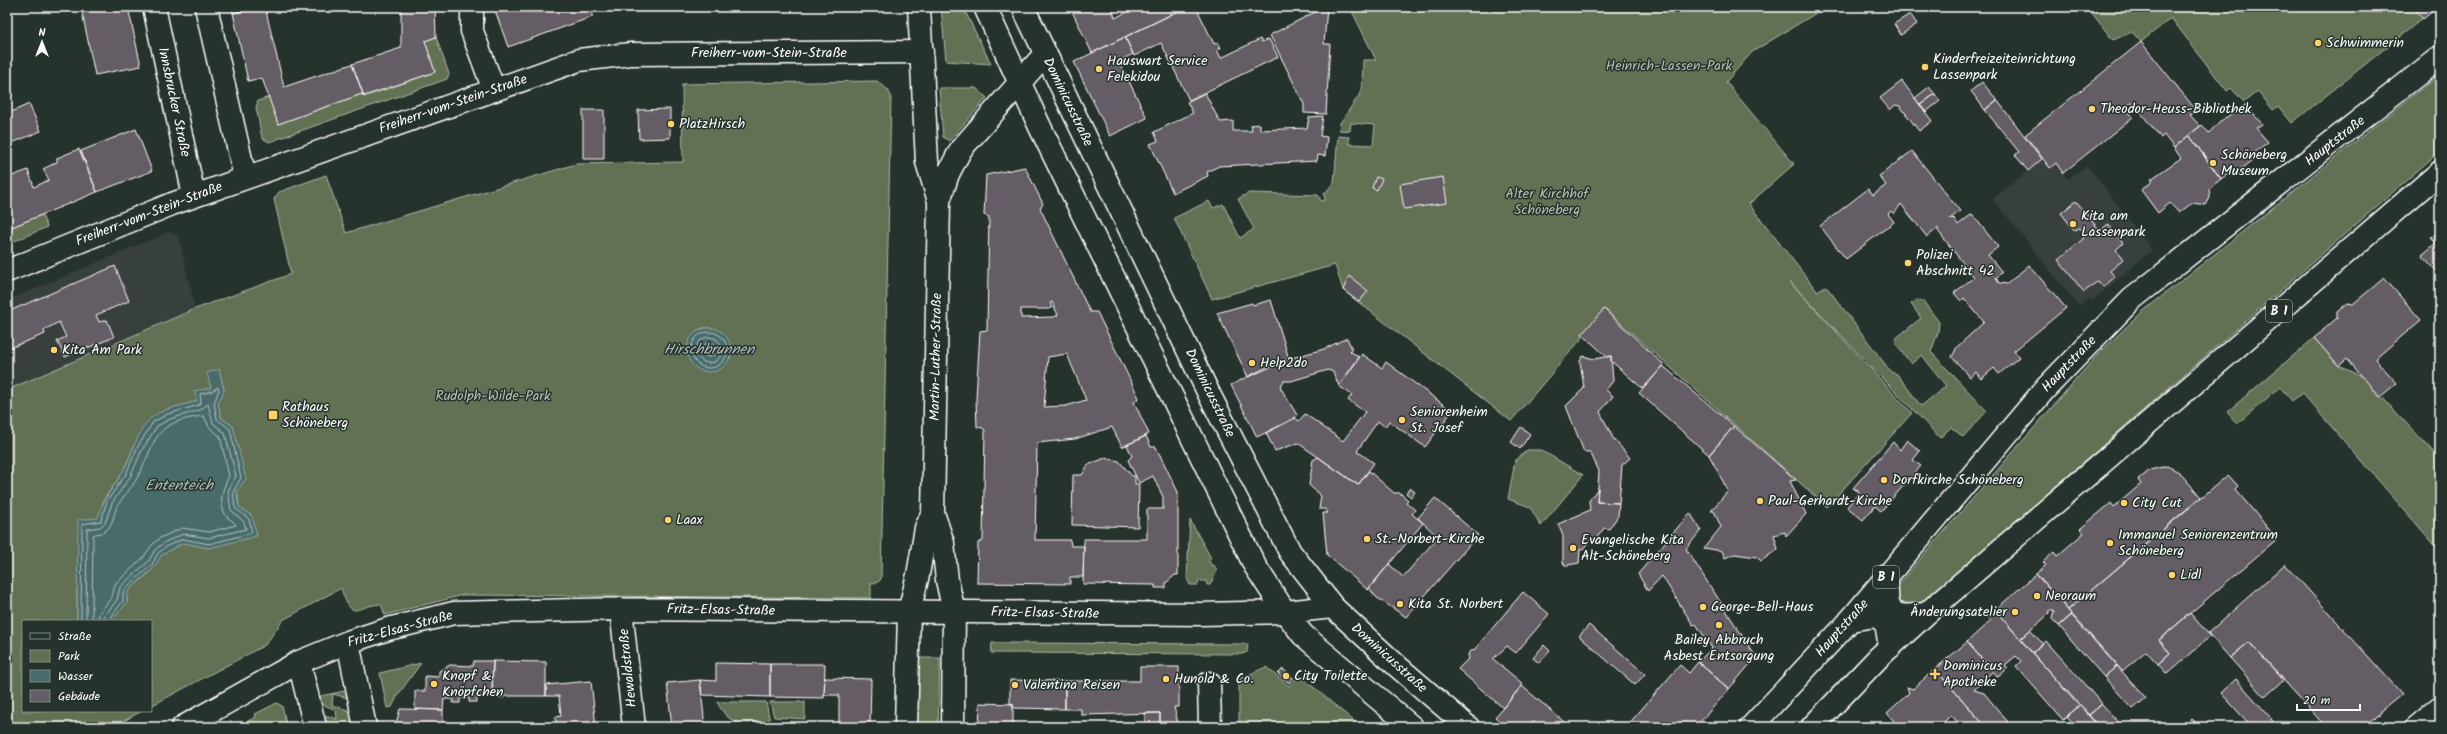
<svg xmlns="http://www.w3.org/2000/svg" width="2447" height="734" font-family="Kalam,sans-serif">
<rect width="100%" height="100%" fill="#26332d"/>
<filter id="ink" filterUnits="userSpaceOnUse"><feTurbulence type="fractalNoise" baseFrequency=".025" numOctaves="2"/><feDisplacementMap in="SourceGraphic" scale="8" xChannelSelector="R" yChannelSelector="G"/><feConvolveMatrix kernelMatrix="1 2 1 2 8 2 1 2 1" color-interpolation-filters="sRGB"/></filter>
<g filter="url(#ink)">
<path fill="#39403e" d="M2042 159 2050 168 2056 163 2068 179 2087 165 2152 250 2092 301 2089 298 2079 306 1993 199Z
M169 232 179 237 195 309 7 390V301Z"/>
<path fill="#627153" stroke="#b0b8a9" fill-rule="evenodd" d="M941 7H963L991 64 946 61Z
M1350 7H1826L1752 52 1726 82 1794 164 1749 204 1817 291 1826 286 1891 372 1897 374 1921 406 1946 386 1922 355 1911 364 1896 344 1895 339 1921 318 1911 304 1917 300 1923 301 1939 322 1938 332 1931 352 1987 411 1963 437 1951 427 1940 438 1789 281 1912 413 1827 507 1606 310 1511 421 1343 290 1335 265 1212 299 1174 218 1209 201 1213 208 1223 204 1240 238 1254 229 1238 199 1249 193 1318 195 1321 201 1325 200 1324 194 1334 183 1338 136 1349 137V144L1373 145 1375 125 1351 123 1350 131 1339 130 1340 123 1362 91 1363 60H1376Z
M2087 7H2414L2423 18 2292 123 2278 106 2273 110 2258 91 2244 102 2231 88 2227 91 2171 18 2141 42 2132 32 2113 40Z
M436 37 449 74 447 79 269 142 262 138 256 107 258 101 269 97 278 124 362 94 364 97 435 72 425 41Z
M2440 74V151L1958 572 1918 605 1901 608 1894 591 1902 580 2098 354 2142 312Z
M877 81 888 90 891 96 881 579 877 583H871V598L463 595 385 615 381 604C355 606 352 623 341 588L283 620 265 645 151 706V621H111L127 603V593L130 589 148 574 161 556 169 550 184 543 209 548 252 516 239 508 233 426 221 418 218 403 224 390 219 370 211 388 198 401 166 410 150 419 134 446 123 472 104 499 77 590V621H23V711H142L113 727H7V390L195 309 291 274 274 199 279 192 326 175 346 233 576 164 683 162 682 84ZM703 328H711L731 345 730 359 696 331Z
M939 88H976L987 98 949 141 943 137Z
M42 215 47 227 10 243 7 229Z
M2314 338 2339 366 2362 376 2440 459V551L2302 393 2292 401 2280 387 2237 424 2227 412Z
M1527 450H1541L1583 475 1541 526 1530 507 1508 499 1515 461Z
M1190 520 1211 558 1208 559 1212 566 1214 565 1217 571 1210 585H1207L1206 581H1198V585H1190L1187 578Z
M992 643 1248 644 1247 652 1242 654 991 653Z
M917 658H940L938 727H915Z
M421 663 398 695 392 707 387 708 380 673Z
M1266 667 1289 686 1299 675 1361 727H1239V679Z
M349 690 351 699 333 694 332 705 354 712 357 727 339 724 337 727H322L319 713 337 719 336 710 317 702 316 697Z
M717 702H766L770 722H749V727C733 722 725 718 717 702Z
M770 702H805V719L774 717Z
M277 703 282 706 287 727H232L240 722 242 724 256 717 255 714Z"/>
<path fill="#486c6b" stroke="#91a7a6" d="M687 350a22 22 0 1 1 44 0a22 22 0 1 1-44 0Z
M219 369 224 391 218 403 221 418 233 426 246 479 236 492 239 507 252 516 257 536 209 548 184 543 177 546 161 556 155 567 130 589 127 593V603L111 621H77L78 520 98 518C104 496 111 492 122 473 132 457 136 431 151 418 163 408 182 406 197 401L194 391 211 388 207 373Z"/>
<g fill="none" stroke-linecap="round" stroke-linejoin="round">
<path stroke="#b6c4c4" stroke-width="1" d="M691 350a18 18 0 1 1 36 0a18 18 0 1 1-36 0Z
M696 350a13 13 0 1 1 26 0a13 13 0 1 1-26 0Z
M702 350a7 7 0 1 1 14 0a7 7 0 1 1-14 0Z
M81 621 82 524 101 521 107 501 126 474 137 448 153 422 168 414 199 405 201 402 200 394 212 391 218 387 219 390 214 403 217 419 230 429 241 478 233 492 235 508 249 519 252 533 209 544 183 539 167 546 158 553 152 565 127 587 123 592V601L108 621
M86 621 87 529 100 527 105 523 112 503 130 477 142 450 157 426 170 419 200 410 208 404 213 423 225 433 236 476 228 491 231 510 244 522 246 529 209 538 183 534 165 542 155 550 148 562 120 587 117 600 105 615 103 621
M92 621 93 535C96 533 101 534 104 532 114 526 113 513 118 505 123 496 131 489 136 480 158 441 150 422 204 416L209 427 220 436 229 476C223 488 217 503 227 517 230 520 234 521 236 525L209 532 182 528 160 538 151 546 143 558 115 584 112 597 100 612 97 621"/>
</g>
<path fill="#655d65" stroke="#fff" fill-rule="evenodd" d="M81 7H128L141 66 95 75Z
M232 7H261L233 13Z
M265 7 284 87 352 64 364 97 362 94 278 124 262 78 248 81 233 13Z
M401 7H435L436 37 425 41 435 72 364 96 352 64 401 48Z
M494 7H592V17L508 47Z
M1070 7H1112L1115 18 1137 7 1139 9 1168 7 1172 14 1092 53Z
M1187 7H1196L1214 44 1218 42 1221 48 1217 50 1221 58 1260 39 1262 42 1269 39 1278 57 1189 100 1161 43 1134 56 1125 37Z
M1325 7H1327L1324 44H1330L1326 114 1304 113V104L1270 35Z
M2414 7H2438L2423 19Z
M1910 14 1917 24 1901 35 1894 24Z
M1125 37 1133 54 1119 61 1147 118 1110 136 1074 62Z
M2141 42 2196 110 2190 115 2200 126 2174 148 2164 135 2161 138 2132 102 2125 107 2133 117 2063 173 2056 163 2050 168 2025 135Z
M1902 81 1932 121 1919 131 1900 106 1895 105 1890 110 1880 98Z
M1982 82 1997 100 1985 110 1971 91Z
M1929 87 1935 94 1920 105 1915 98Z
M1205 93 1220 122 1233 121V131H1252L1251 125 1260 124V130L1307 128 1309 117 1323 116 1320 136 1327 137 1325 156 1318 155 1317 161 1219 166 1207 172 1208 176 1173 193 1150 144 1158 141 1154 132 1193 113 1187 102Z
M1935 94 1940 101 1926 112 1920 105Z
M1997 100 2042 159 2028 171 2015 155 2019 152 1985 110Z
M29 104 41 131 7 145V114Z
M2245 105 2262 124 2256 128 2268 142 2254 153 2257 157 2239 171 2236 168 2221 179 2189 135 2202 125 2209 133 2220 121 2227 118Z
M670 109V138L639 139 638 110Z
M583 110H604V159H583Z
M136 129 152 171 97 192 81 151Z
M2189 135 2221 179 2209 189 2210 198 2206 205 2192 203 2179 213 2170 203 2158 213 2141 190 2153 181 2151 179 2181 158 2174 148Z
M79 149 97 192 7 229V178L28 170 34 187 49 180 43 169 57 162V158Z
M1912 151 1960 211 1950 219 1952 220 1954 218 1958 225 1972 214 1998 247 1988 255 2002 272 1996 278 1999 283 2007 284 2029 265 2066 308 2014 351 2019 357 1999 374 1994 368 1981 379 1976 372 1970 377 1952 357 1957 347 1984 322 1964 298 1961 301 1954 293 1974 277 1938 231V228L1927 237 1901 204 1894 214 1891 211 1888 214 1894 222 1846 259 1820 226 1868 189 1873 195 1886 185 1879 176Z
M1025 167 1043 204 1040 208 1090 312H1097L1139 398 1134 402 1149 434 1122 447 1112 427 1075 439 1037 443 1035 540H1070L1071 546H1084L1083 577H1070V584L977 583 978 543 983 541 985 431 983 428 977 427 976 399 980 331 987 330 989 217 984 215 986 175ZM1052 302 1058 315 1054 317 1021 318V309H1049L1052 308 1050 303ZM1067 354 1086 400 1066 406 1044 407 1048 357Z
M1376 177 1382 179 1377 190 1372 188Z
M1443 177 1447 203 1404 209 1400 184Z
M2076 201 2100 231 2108 224 2123 243 2116 250 2123 259 2110 271 2115 277 2103 287 2098 281 2084 292 2058 260 2083 239 2085 234 2079 228 2075 231 2061 213Z
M2440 231V275L2422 255 2436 243 2431 238Z
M115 266 129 301 96 315 99 322 107 320 114 337 65 357 57 341 66 337 59 322 44 330 45 334 7 349V312Z
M1349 276 1368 291 1359 302 1343 290Z
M2384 278 2421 320 2375 359 2397 383 2380 397 2347 359 2339 366 2314 338 2337 318V312L2348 303 2353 304Z
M1271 300 1289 359 1248 377 1217 313 1252 303 1253 305Z
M1604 309 1664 365 1643 389 1611 361V356L1607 357 1582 334Z
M1347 338 1352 349 1350 351 1359 357 1339 386 1333 372 1328 370 1291 381H1284L1280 387 1297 415 1295 418 1257 437 1231 385 1277 362 1324 349Z
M1362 354 1382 368 1386 362 1452 411 1425 447 1389 421 1385 427 1378 421 1357 451 1374 463 1358 485 1298 443 1275 451 1266 433 1295 418 1299 421 1305 414 1343 441 1365 412 1348 400 1352 395 1339 386Z
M1583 356 1594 359 1611 356 1613 381 1606 390 1613 396 1600 412 1613 438 1630 458 1622 465 1619 503 1597 502 1599 471 1590 452H1584L1566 406 1584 388 1580 361Z
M1663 366 1734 426 1709 455 1639 393Z
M1734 426 1796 480 1790 481 1806 514 1786 536 1785 532 1774 535 1778 549 1761 561 1757 557 1734 554 1725 558 1722 551 1704 548 1721 527 1714 511H1711L1728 491 1709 455Z
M1521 427 1530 434 1520 449 1511 442Z
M1146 436 1151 447H1156L1178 492V575H1175L1166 583V588H1155V585L1083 584 1084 539H1147V509H1163V497L1153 476 1139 483 1128 460 1132 456 1127 445Z
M1907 440 1920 451 1913 460 1921 466 1881 511 1875 506 1863 520 1847 507 1859 492 1853 488 1893 442 1900 450Z
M1318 457 1358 485 1369 471 1394 493H1400L1408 500 1406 502 1415 510 1412 514 1423 523 1368 590 1327 555 1323 513H1328L1325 509H1319L1321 496 1309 485 1313 460Z
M1105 458 1119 461 1132 476H1135V484H1139L1138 527 1072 525 1073 475H1082L1088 465Z
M2167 466 2179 472 2201 497 2068 610 2036 574 2046 565 2043 562 2054 552 2057 556 2084 533 2080 529 2111 503 2114 507 2141 484 2138 480 2150 470Z
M2228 475 2238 486 2235 489 2277 539 2159 640 2170 653 2158 664 2146 651 2122 671 2068 610Z
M1410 488 1415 492 1411 497 1406 493Z
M1598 488 1597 502 1619 503 1618 516 1609 529 1604 528 1596 539H1591L1583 549H1580L1579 563 1568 565 1567 567 1563 563V536L1558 524 1590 510 1589 501Z
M1435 498 1478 535 1406 617 1376 597 1369 588 1389 564 1403 577 1438 537 1418 518Z
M1690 513 1701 530 1686 549 1756 657 1729 689 1698 662 1712 648 1696 624 1693 625 1662 576 1648 591 1638 574Z
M2285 564 2402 694 2379 713V715L2377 714 2374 719 2373 718 2369 721 2370 722H2368L2365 727H2326L2249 642 2230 658 2208 633Z
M2036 574 2072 615 2059 626 2052 619 2054 612 2049 610V614L2020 639 1995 610Z
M1523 592 1549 614 1516 653 1507 646 1493 659 1523 684 1503 708 1458 669 1469 658 1468 656 1469 652 1474 650Z
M1995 610 2079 706 2063 720 2016 666 2021 661 2016 656 2005 665 2008 668 1998 677 1967 642 1991 620 1988 617Z
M2190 613 2210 636 2167 674 2158 664 2170 653 2159 640Z
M2071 615 2117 666 2104 677 2059 626Z
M1589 625 1645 674 1635 685 1579 636Z
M2030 630 2043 644 2032 653 2020 639Z
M2046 641 2102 704 2089 715 2032 653Z
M1967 642 1993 671 1974 690 1984 693 2012 727H1986L1935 669Z
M2249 642 2284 680 2265 697 2230 658Z
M1544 645 1550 651 1539 663 1533 658Z
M474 661H493L492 696 477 695V702H469V698H460V703H453V699H444L443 710 415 709V691H425V676L439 677V671L450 665 473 666Z
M493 661 546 662V696H505L503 698 492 696Z
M1698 662 1729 689 1696 727 1627 726 1680 665 1689 673Z
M716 663 770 664V697L702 695 700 680 716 681Z
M770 664H825L824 698 770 697Z
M2117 666 2146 698 2133 709 2104 677Z
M1140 667H1179V707H1174L1179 727H1160V713L1081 715V709H1065V681H1140Z
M1283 669 1293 678 1289 683 1278 674Z
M1935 669 1986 727H1962L1951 715 1944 722 1943 727H1899L1887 713 1909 693 1907 687 1913 689Z
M825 678 871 679 870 727H839V695H824Z
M2236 679 2279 727H2252L2221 693Z
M700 680 705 727H672L667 683Z
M1010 680 1065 681V709L1013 708V704H1010Z
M591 681 596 727H557L555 717 561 716 559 696H546V685Z
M1522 686 1570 727H1506L1495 717Z
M980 703 1013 704V727H979Z
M2102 704 2119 723 2114 727H2099L2089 715Z
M2079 706H2080L2099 727H2067L2072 722 2067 716Z
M400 709 443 710V727H395Z
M1145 713H1160V727H1145Z
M2192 719 2200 727H2183Z"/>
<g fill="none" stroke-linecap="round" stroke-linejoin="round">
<g stroke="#fff" stroke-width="25">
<path id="street" d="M154 7 194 196
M206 7 245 177
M472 7V31L494 90
M7 271 172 204 579 60 631 54 922 52
M621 609 634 727
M348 642 365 727
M299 662 315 727
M1209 683 1210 727
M183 727 299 662 348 642 388 629 454 613 621 609 1201 614 1285 612 1333 607
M2416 727 2440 707"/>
</g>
<g stroke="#fff" stroke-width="25">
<path id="secondary" d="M919 7 927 162 939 201
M906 727 909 612 918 575 926 528 933 513
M953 727 954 612 947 580 943 543 933 513 939 201 948 174 961 149 1045 54"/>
</g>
<g stroke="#fff" stroke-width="25">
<path id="primary" d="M985 7 1040 127 1255 566 1285 612 1303 635 1412 727
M1023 7 1210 396 1290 552 1333 607 1397 666 1468 727
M1887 575C1886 612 1887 619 1926 614
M1850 620 1876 616 1886 623 1890 647
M1751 727 1846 625 2045 389 2132 299 2440 57
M1812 727 1879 657 1926 614 2440 172"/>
</g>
<use href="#street" stroke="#26332d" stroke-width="22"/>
<use href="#secondary" stroke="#26332d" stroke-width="22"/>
<use href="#primary" stroke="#26332d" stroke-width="22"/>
</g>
</g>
<g fill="#ffd166" stroke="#26332d" stroke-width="1.5">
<circle cx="2318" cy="43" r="4"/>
<circle cx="1925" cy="67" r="4"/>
<circle cx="1099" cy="69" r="4"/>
<circle cx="2092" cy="109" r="4"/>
<circle cx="671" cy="124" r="4"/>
<circle cx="2213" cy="163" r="4"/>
<circle cx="2073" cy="224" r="4"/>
<circle cx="1908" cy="263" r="4"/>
<circle cx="54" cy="350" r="4"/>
<circle cx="1252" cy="363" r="4"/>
<rect x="268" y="410" width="10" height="10" rx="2"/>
<circle cx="1402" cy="420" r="4"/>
<circle cx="1884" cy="480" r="4"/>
<circle cx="1760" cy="501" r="4"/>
<circle cx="2124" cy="503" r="4"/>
<circle cx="668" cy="520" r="4"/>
<circle cx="1367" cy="539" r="4"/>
<circle cx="2110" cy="543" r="4"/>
<circle cx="1573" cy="548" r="4"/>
<circle cx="2172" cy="575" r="4"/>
<circle cx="2037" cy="596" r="4"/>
<circle cx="1400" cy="604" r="4"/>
<circle cx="1703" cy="607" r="4"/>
<circle cx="2015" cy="612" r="4"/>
<circle cx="1719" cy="625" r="4"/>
<path d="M1933 668h4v4h4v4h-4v4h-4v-4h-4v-4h4z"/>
<circle cx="1286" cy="676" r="4"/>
<circle cx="1166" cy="679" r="4"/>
<circle cx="434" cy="684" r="4"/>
<circle cx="1015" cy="685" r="4"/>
</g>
<g text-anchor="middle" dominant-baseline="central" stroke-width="3" stroke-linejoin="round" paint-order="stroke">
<g fill="#26332d" stroke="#bec2c0" stroke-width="1">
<rect x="2266" y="300" width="26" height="22" rx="3"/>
<rect x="1873" y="566" width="26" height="22" rx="3"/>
</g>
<g font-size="13" font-weight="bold" fill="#fff">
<text x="2279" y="311">B 1</text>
<text x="1886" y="577">B 1</text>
</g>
<g font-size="14" fill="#fff" stroke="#26332d" text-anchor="start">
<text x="2326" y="43">Schwimmerin</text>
<text x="1933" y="59">Kinderfreizeiteinrichtung<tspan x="1933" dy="16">Lassenpark</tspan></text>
<text x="1107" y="61">Hauswart Service<tspan x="1107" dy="16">Felekidou</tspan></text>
<text x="2100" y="109">Theodor-Heuss-Bibliothek</text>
<text x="679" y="124">PlatzHirsch</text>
<text x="2221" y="155">Schöneberg<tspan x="2221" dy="16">Museum</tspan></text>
<text x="2081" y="216">Kita am<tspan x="2081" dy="16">Lassenpark</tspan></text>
<text x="1916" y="255">Polizei<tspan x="1916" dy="16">Abschnitt 42</tspan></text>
<text x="62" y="350">Kita Am Park</text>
<text x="1260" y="363">Help2do</text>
<text x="282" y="407">Rathaus<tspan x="282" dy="16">Schöneberg</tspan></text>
<text x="1410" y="412">Seniorenheim<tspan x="1410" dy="16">St. Josef</tspan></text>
<text x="1892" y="480">Dorfkirche Schöneberg</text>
<text x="1768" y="501">Paul-Gerhardt-Kirche</text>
<text x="2132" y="503">City Cut</text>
<text x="676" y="520">Laax</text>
<text x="2118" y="535">Immanuel Seniorenzentrum<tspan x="2118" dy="16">Schöneberg</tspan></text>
<text x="1375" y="539">St.-Norbert-Kirche</text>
<text x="1581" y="540">Evangelische Kita<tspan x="1581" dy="16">Alt-Schöneberg</tspan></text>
<text x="2180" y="575">Lidl</text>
<text x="2045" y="596">Neoraum</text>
<text x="1408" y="604">Kita St. Norbert</text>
<text x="1711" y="607">George-Bell-Haus</text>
<text x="2007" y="612" text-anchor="end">Änderungsatelier</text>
<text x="1719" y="640" text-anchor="middle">Bailey Abbruch<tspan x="1719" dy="16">Asbest Entsorgung</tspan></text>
<text x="1943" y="666">Dominicus<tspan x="1943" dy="16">Apotheke</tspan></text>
<text x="442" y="676">Knopf &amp;<tspan x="442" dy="16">Knöpfchen</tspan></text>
<text x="1294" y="676">City Toilette</text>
<text x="1174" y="679">Hunold &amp; Co.</text>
<text x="1023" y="685">Valentina Reisen</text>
</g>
<g font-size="14" fill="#fff" stroke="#26332d">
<text x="769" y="53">Freiherr-vom-Stein-Straße</text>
<text transform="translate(174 102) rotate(78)">Innsbrucker Straße</text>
<text transform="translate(1068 102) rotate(64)">Dominicusstraße</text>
<text transform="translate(453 104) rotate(-19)">Freiherr-vom-Stein-Straße</text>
<text transform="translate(2335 141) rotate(-38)">Hauptstraße</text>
<text transform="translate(149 214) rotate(-21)">Freiherr-vom-Stein-Straße</text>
<text transform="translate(936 357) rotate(-89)">Martin-Luther-Straße</text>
<text transform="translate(2069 364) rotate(-46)">Hauptstraße</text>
<text transform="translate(1210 393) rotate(64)">Dominicusstraße</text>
<text transform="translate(721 610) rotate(1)">Fritz-Elsas-Straße</text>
<text transform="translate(1045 613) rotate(1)">Fritz-Elsas-Straße</text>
<text transform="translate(1842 628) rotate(-48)">Hauptstraße</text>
<text transform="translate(400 629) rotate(-15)">Fritz-Elsas-Straße</text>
<text transform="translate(1389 658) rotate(42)">Dominicusstraße</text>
<text transform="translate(628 668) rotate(-96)">Hewaldstraße</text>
</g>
<g font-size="14" fill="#b8bfb2" stroke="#26332d">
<text x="1669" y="66">Heinrich-Lassen-Park</text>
<text x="1547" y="194">Alter Kirchhof<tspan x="1547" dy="16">Schöneberg</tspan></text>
<text x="493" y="396">Rudolph-Wilde-Park</text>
</g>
<g font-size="15" font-style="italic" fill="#adbdbc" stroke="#26332d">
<text x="709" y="350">Hirschbrunnen</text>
<text x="179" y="486">Ententeich</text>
</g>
</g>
<rect width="2447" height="734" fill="none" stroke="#26332d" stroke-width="24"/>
<rect x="12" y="12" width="2423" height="710" fill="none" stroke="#fff" stroke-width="1.5" filter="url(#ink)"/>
<rect x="22" y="620" width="130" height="92" fill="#26332d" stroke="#7d8581"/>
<rect x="30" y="633" width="20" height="6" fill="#26332d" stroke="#7d8581"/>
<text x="58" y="640" font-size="12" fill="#ffffff">Straße</text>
<rect x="30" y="650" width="20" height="12" fill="#627153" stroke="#7d8581"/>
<text x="58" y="660" font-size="12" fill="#ffffff">Park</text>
<rect x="30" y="670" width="20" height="12" fill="#486c6b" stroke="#7d8581"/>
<text x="58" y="680" font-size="12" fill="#ffffff">Wasser</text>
<rect x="30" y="690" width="20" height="12" fill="#655d65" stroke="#7d8581"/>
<text x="58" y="700" font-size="12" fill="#ffffff">Gebäude</text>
<g transform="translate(42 42)" stroke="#26332d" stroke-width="3" paint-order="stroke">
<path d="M0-3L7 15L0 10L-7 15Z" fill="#ffffff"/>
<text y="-6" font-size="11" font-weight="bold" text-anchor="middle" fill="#ffffff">N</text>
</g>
<path d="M2297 704v6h63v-6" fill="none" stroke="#ffffff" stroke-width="2"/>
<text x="2303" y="704" font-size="12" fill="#ffffff" stroke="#26332d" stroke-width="3" paint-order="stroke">20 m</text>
</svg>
